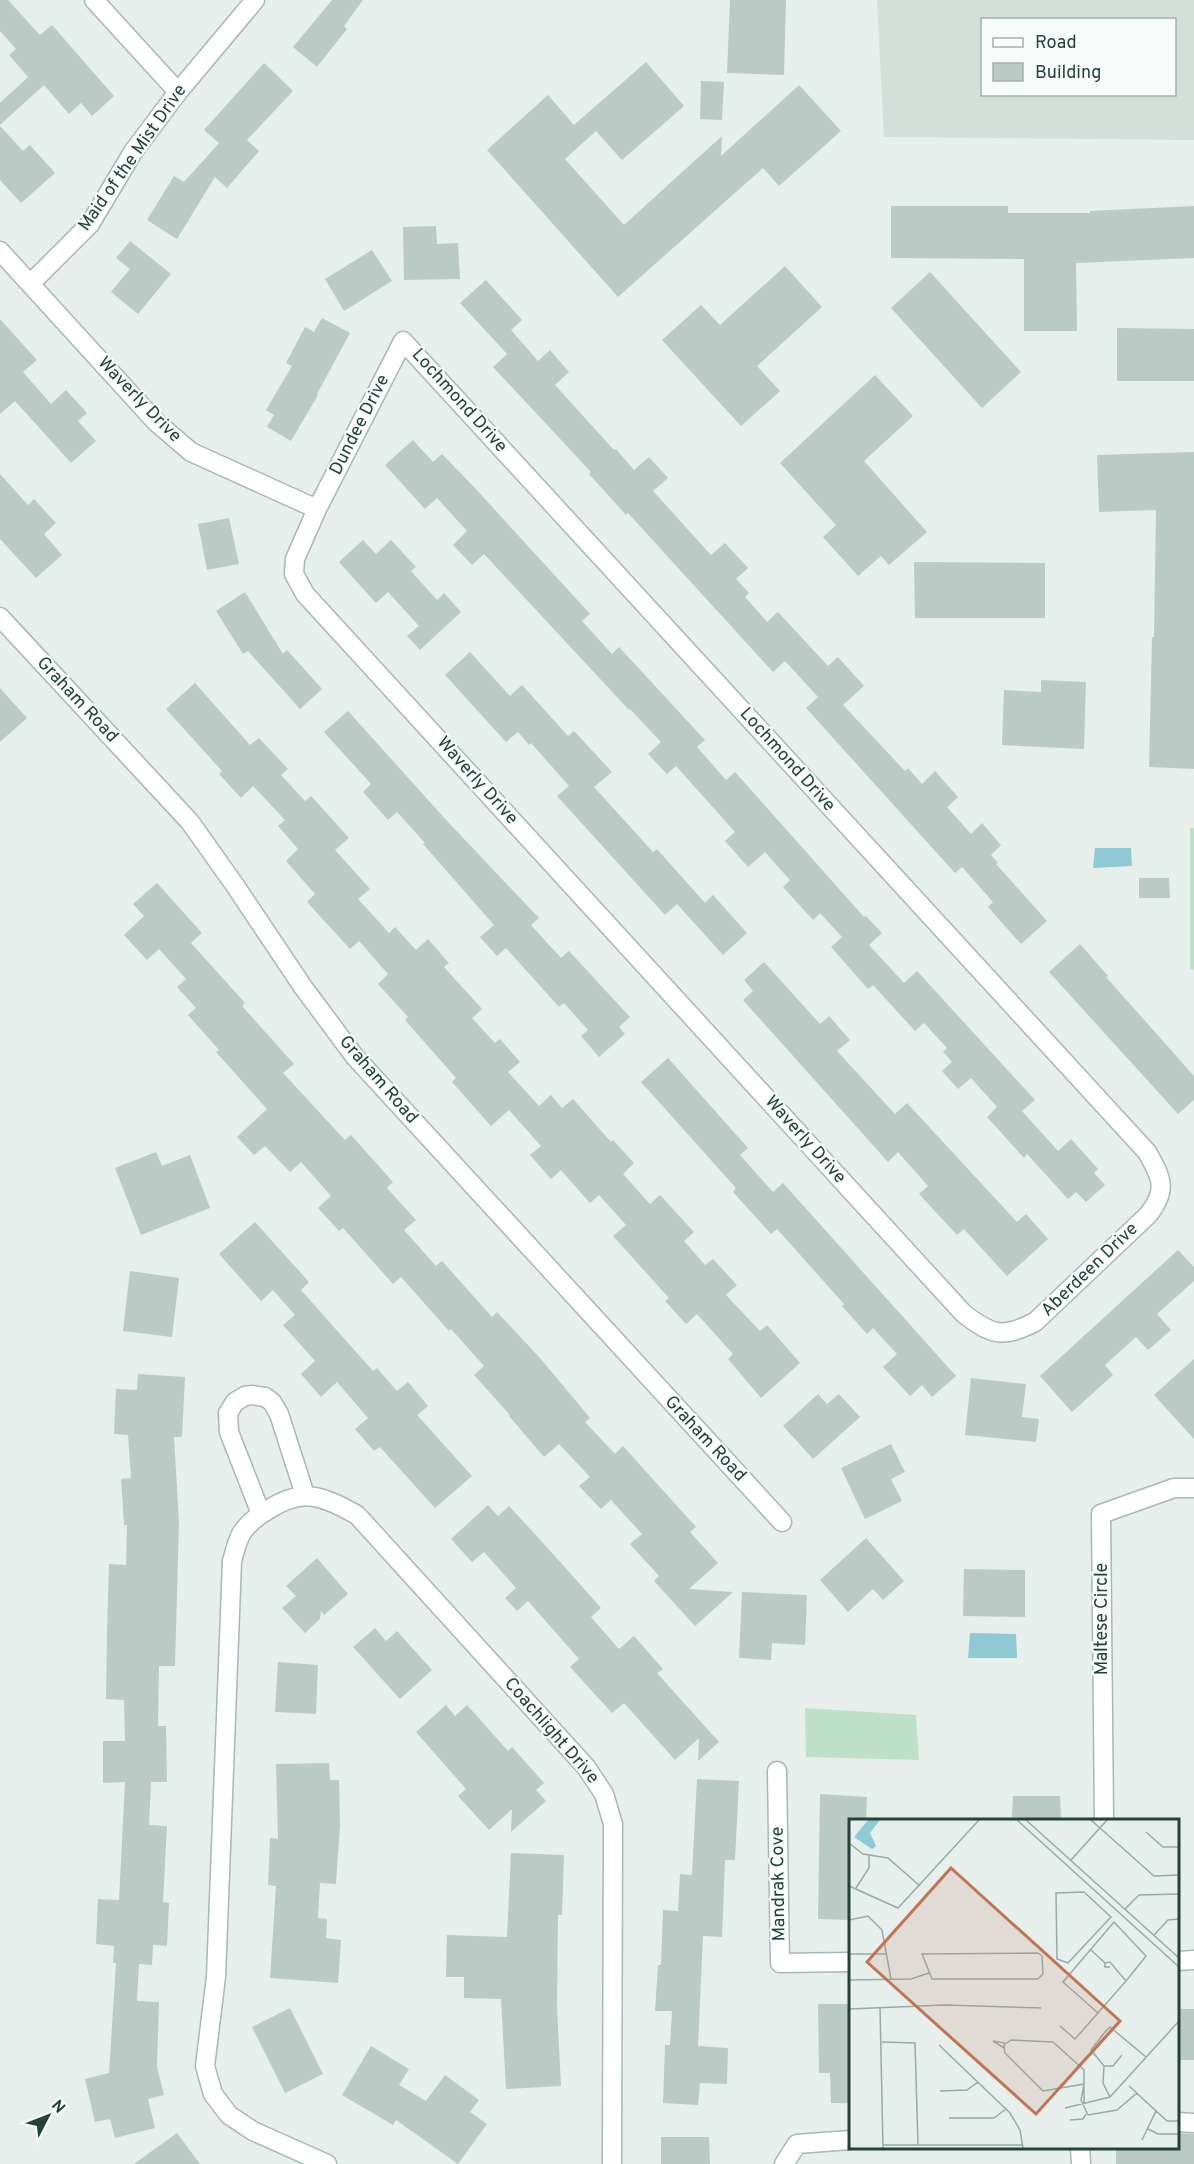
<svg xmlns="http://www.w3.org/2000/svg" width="1194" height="2164" font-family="Overpass,sans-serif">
<rect width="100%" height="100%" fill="#e6efeb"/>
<path fill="#d4dfda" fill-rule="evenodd" d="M877 0H1194V140L884 137ZM982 20H1174V94H982Z"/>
<path fill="#bfe0c8" d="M1190 828H1194V970L1190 969Z
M805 1708 916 1715 919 1760 806 1757Z"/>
<path fill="#8ec9d4" d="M1095 848H1131L1132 866 1093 868Z
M970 1633 1016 1634 1017 1658H968Z"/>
<path fill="#bbcac4" d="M0 0H8L40 35 52 25 114 96 92 116 81 103 69 114 44 85 0 125V103L28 77 9 55 16 49 0 31Z
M332 0H363L344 26 347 29 317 67 293 47Z
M730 0H786L784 75 727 73Z
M646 62 684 106 622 160 596 131 565 159 624 225 722 136 721 156 799 85 841 131 779 186 763 168 618 297 487 150 548 95 574 125Z
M264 63 293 91 247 140 259 151 227 188 215 177 177 239 147 220 174 176 184 182 219 143 204 130Z
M701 81 724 82 722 120 700 119Z
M0 126 23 151 30 145 55 173 21 203 0 180Z
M891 206H1008V213H1090V211L1194 206V258L1076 263 1077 331H1024V259L891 258Z
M436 226 437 244 458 243 460 279 404 280 403 227Z
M130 241 171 274 138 314 111 292 130 269 116 258Z
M372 250 392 281 344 311 325 279Z
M785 266 822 307 757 366 780 391 741 426 662 340 701 305 720 325Z
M930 272 1021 372 982 408 891 308Z
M486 280 522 320 511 330 538 361 550 350 569 372 555 385 614 450 616 449 634 470 649 457 668 478 653 491 711 555 725 543 748 568 736 579 749 593 745 597 767 622 778 612 828 666 838 657 864 686 843 705 905 771 908 768 922 784 935 771 958 797 947 807 971 834 982 823 1001 845 991 855 998 863 996 864 1047 921 1021 944 988 907 993 902 962 867 955 873 806 708 818 697 785 661 773 672 628 513 626 515 589 474 591 472 493 367 507 354 460 303Z
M322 318 350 333 317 394 318 395 291 441 267 427 274 415 266 410 292 366 286 363 305 327 314 332Z
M0 319 37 360 23 372 51 404 66 390 87 413 78 421 96 441 71 463 15 401 0 414Z
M1117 328 1194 329V381H1117Z
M875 375 913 416 864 461 927 532 889 565 881 556 858 576 823 537 836 525 780 463Z
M413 440 433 462 442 454 474 487 590 614 582 621 612 654 619 647 705 740 697 747 726 780 735 772 864 917 866 916 882 933 869 945 904 983 917 971 1035 1100 1022 1111 1058 1151 1071 1139 1098 1169 1094 1173 1105 1185 1086 1202 1076 1192 1068 1199 1027 1154 1024 1158 987 1117 997 1107 971 1078 958 1089 942 1071 952 1062 943 1052 947 1048 924 1023 915 1031 873 985 868 989 831 947 842 937 820 913 813 920 783 887 790 880 765 852 748 867 725 841 735 832 676 766 667 774 648 754 661 742 630 709 629 710 484 554 472 565 453 545 467 531 437 498 425 509 385 465Z
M1194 452V769L1149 767 1152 637H1154L1156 510 1099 512 1097 455Z
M0 474 28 505 34 499 56 523 44 534 62 555 36 578 0 539Z
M229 518 239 564 207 570 198 524Z
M363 540 376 554 391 540 416 567 411 571 437 600 444 593 461 612 420 650 407 636 419 626 388 592 376 603 339 562Z
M914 562 1045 563V618H915Z
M245 592 283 654 287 650 322 689 300 709 248 651 243 654 216 611Z
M470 652 510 696 522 685 568 736 574 731 612 772 594 787 653 852 657 849 705 903 713 895 747 933 723 955 677 904 665 915 557 796 569 786 531 743 529 745 518 732 506 742 445 675Z
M1041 680 1086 682 1084 749 1002 745 1004 690 1041 692Z
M195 683 250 745 259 738 288 769 281 775 305 801 311 796 349 838 335 850 370 889 358 899 389 933 395 927 416 950 428 939 449 963 444 967 482 1009 472 1018 495 1043 500 1039 520 1062 508 1072 539 1106 551 1095 562 1108 573 1099 611 1142 613 1140 634 1163 623 1174 650 1204 660 1195 694 1232 684 1241 705 1265 713 1259 737 1285 726 1295 760 1331 767 1325 800 1363 761 1398 728 1359 733 1354 697 1314 686 1324 665 1301 669 1298 613 1236 626 1225 599 1195 590 1203 561 1170 551 1179 530 1155 541 1146 509 1110 491 1126 452 1082 456 1078 405 1020 408 1017 378 984 388 974 359 941 350 949 307 902 315 894 286 861 298 849 278 826 285 820 253 786 241 798 219 774 222 771 166 709Z
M0 688 27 718 0 742Z
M348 711 448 822 539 918 531 925 561 958 569 951 630 1017 619 1027 625 1034 599 1057 581 1036 588 1030 564 1003 559 1007 506 948 497 956 480 937 494 925 423 844 425 843 397 812 388 820 363 792 371 784 324 732Z
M1139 878H1169L1170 898H1139Z
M157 883 202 933 191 943 245 1003 242 1006 294 1064 283 1073 345 1140 351 1135 393 1182 387 1188 416 1220 404 1230 436 1266 442 1261 492 1317 497 1312 540 1358 590 1418 585 1422 615 1454 623 1446 696 1527 690 1532 718 1563 689 1589 733 1592 695 1626 654 1581 659 1576 630 1544 642 1534 611 1500 601 1509 579 1486 590 1477 559 1444 544 1457 509 1416 510 1415 474 1375 484 1366 451 1329 449 1331 401 1277 393 1284 343 1228 339 1231 318 1208 331 1196 301 1162 290 1172 265 1146 254 1155 237 1137 267 1109 216 1052 219 1050 188 1015 196 1008 177 987 186 979 159 949 147 960 124 935 144 916 133 904Z
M1080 944 1108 976 1106 977 1194 1076V1100L1178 1114 1049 972Z
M764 962 820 1024 829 1016 850 1040 837 1051 895 1114 907 1103 1017 1222 1026 1214 1048 1239 1007 1276 964 1229 957 1235 919 1194 928 1186 898 1152 888 1162 743 1000 753 991 744 980Z
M668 1058 748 1148 740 1155 773 1192 783 1183 956 1376 932 1397 922 1385 910 1396 883 1367 897 1354 873 1328 867 1334 842 1306 844 1304 777 1229 771 1234 733 1192 736 1188 641 1082Z
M156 1152 162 1166 190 1155 210 1208 141 1235 115 1168Z
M255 1222 309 1282 301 1290 373 1371 377 1368 397 1391 408 1382 428 1406 417 1415 472 1476 435 1508 380 1447 374 1451 355 1429 368 1418 337 1382 321 1397 301 1374 315 1361 283 1325 295 1315 273 1290 261 1301 219 1254Z
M1178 1250 1194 1267V1281L1157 1314 1171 1330 1148 1350 1136 1337 1105 1365 1113 1375 1072 1412 1040 1376Z
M130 1271 179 1278 172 1337 123 1331Z
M1194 1359V1439L1154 1395Z
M138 1374 185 1377 182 1437H174L179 1522 175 1666H159L158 1726H166L167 1782H151L149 1825 167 1826 163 1902 169 1903 167 1946 153 1945 152 1965 139 1964 137 2001 159 2002 157 2067 164 2095 148 2099 155 2128 115 2138 110 2119 95 2122 85 2079 109 2073 116 1963H113L114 1946 96 1944 98 1899 119 1900 125 1782 103 1783V1741H125L124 1700 106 1699 107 1633 109 1564 126 1565 127 1525H124L121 1479 131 1478 128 1435 114 1434 116 1389 137 1390Z
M971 1378 1026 1384 1022 1417 1039 1419 1036 1442 965 1435Z
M818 1394 827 1404 839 1394 860 1417 813 1459 783 1426Z
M891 1444 905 1472 891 1479 902 1501 865 1519 841 1468Z
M488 1505 498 1516 509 1506 554 1555 601 1608 591 1617 619 1649 634 1636 663 1669 657 1673 719 1742 698 1761 699 1738 675 1760 624 1703 612 1713 570 1667 579 1659 528 1601 517 1611 505 1598 516 1588 484 1552 472 1562 451 1539Z
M866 1538 904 1581 883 1600 873 1589 848 1612 820 1580Z
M317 1558 348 1594 324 1615 321 1611 320 1619 305 1633 282 1608 296 1596 286 1586Z
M964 1569 1025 1570V1617L963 1616Z
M742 1592 807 1595 805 1645 772 1643 771 1660 739 1658Z
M375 1628 386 1641 397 1631 432 1670 400 1699 353 1647Z
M278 1662 318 1665 316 1714 275 1712Z
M446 1705 455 1716 467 1705 508 1751 512 1747 544 1783 536 1790 546 1801 511 1832 512 1809 489 1830 458 1796 466 1789 416 1732Z
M329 1763 330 1780H339L340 1825 336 1884 320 1883 318 1918 327 1919 326 1938 341 1940 338 1983 270 1978 276 1886 268 1885 270 1838 278 1839 276 1764Z
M697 1779 739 1781 735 1860H725L722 1937 703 1936 698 2046 728 2048 727 2084 700 2083 698 2105 663 2103 665 2045H670L672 2011H655L658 1965H661L663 1910 678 1911 680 1874 692 1875Z
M820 1794 867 1797 866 1821H850V1920L818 1919Z
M1013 1796H1060L1061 1818 1027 1821V1818L1012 1817Z
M511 1853 564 1855 562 1915H558L557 2007 561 2086 506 2089 501 1999 464 1998V1977H446L447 1935 507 1937Z
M818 2004H850V2103H831L830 2073H819Z
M290 2008 323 2074 285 2093 252 2027Z
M1178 2009H1194V2060H1178Z
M371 2046 409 2069 399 2085 426 2101 445 2075 479 2100 470 2112 487 2124 458 2164 396 2120 393 2125 342 2095Z
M177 2133 200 2164H134Z
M1178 2133 1194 2134V2164H1116V2148H1178Z
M661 2137H709L710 2164H661Z"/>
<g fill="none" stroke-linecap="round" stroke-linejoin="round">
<g stroke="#a8b8b2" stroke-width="21">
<path id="street" d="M94 0 178 92
M0 251 156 422 191 452 317 509
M30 284 90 224 133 152 178 92 255 0
M403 341 1147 1152C1162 1178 1168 1190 1148 1215L1035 1322C1003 1338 993 1336 964 1314L305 594 294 574 295 559 317 509Z
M0 617 190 822 234 884 303 987 355 1057 782 1522
M261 1514 229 1432 228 1413 235 1402 245 1396 252 1395 265 1397 272 1402 279 1414 305 1495
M777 1771 780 1963 850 1962
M1104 1820 1101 1514 1174 1488H1194
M1178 1961 1194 1960
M1178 2122 1194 2123
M1080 2148 1081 2164
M327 2164 253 2131 229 2115 213 2094 205 2066 216 1977 232 1561C235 1552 237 1539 243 1531 249 1523 259 1515 268 1510 303 1487 323 1496 357 1515L586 1767 604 1794 613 1824 612 2164
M784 2164 797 2144 850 2140"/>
</g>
<use href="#street" stroke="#fff" stroke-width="18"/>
</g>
<g text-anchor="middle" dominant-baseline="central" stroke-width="4.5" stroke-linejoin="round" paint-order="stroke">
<g font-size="18" fill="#24423a" stroke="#f7fbf9">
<text transform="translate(133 158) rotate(-55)">Maid of the Mist Drive</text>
<text transform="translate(139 400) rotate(46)">Waverly Drive</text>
<text transform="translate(459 401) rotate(48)">Lochmond Drive</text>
<text transform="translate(360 425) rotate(-63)">Dundee Drive</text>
<text transform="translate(77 700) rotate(47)">Graham Road</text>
<text transform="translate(787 760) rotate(48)">Lochmond Drive</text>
<text transform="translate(477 781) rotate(48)">Waverly Drive</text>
<text transform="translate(378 1080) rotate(49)">Graham Road</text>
<text transform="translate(805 1140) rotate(48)">Waverly Drive</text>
<text transform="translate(1090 1270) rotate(-44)">Aberdeen Drive</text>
<text transform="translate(705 1439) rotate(47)">Graham Road</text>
<text transform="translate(1102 1619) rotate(-90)">Maltese Circle</text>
<text transform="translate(551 1731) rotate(49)">Coachlight Drive</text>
<text transform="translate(779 1884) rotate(-91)">Mandrak Cove</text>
</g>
</g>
<g transform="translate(849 1819)">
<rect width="330" height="330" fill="#e6efeb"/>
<path d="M19 1H31L21 14 27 27 23 30 5 18Z" fill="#8ec9d4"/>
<path fill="none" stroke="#98aaa4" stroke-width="1.5" d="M168 1 330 148M177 1 330 139M242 1 305 57 330 56M297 13 314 28H330M0 24 14 35 39 39 71 67M222 41 258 1M0 67 49 89 130 1M7 69 20 49V37M235 73 262 98 219 144 208 140 207 74ZM276 90 290 76 330 75M0 101 19 97 33 111 42 160M305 116 319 101 330 100M241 130 256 144M189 134 193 137 194 155 189 160H83L73 135ZM0 135H38M261 148H256V144L261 143 277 162M0 161 62 160 80 154M31 188 34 329M0 190 96 186 192 189M211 207 226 220 277 162 297 137 265 103 214 163 249 194M162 221 204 223 235 251V265L194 272 156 234 155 226ZM33 223 66 224 69 326M90 226 161 294 171 311 174 329M155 229 144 222 156 224M255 247H264L273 236M235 265V284M235 266 232 281 239 296 268 291 288 274M280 267 318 302H330M91 272 118 271 129 263M261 278 254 264 255 247 242 231 256 213 261 208 297 238M216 289 261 278 330 202M100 299H145L157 290M221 301 234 300 237 295M299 310 309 315H330M293 321 307 292M34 326H174"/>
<path fill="#c07456" fill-opacity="0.15" stroke="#c07456" stroke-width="3" d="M102 49 271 202 187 295 18 143Z"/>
<rect width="330" height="330" fill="none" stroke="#24423a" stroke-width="3"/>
</g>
<rect x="981" y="18" width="195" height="78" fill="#f7fbf9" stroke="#a3b1ad" stroke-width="1.5"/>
<rect x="993" y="38" width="30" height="9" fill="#ffffff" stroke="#a3b1ad" stroke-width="1.5"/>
<text x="1035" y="48" font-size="18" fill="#24423a">Road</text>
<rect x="993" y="63" width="30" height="18" fill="#bbcac4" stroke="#a3b1ad" stroke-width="1.5"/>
<text x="1035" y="78" font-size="18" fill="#24423a">Building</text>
<g transform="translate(48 2116) rotate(48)" stroke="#f7fbf9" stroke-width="4.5" paint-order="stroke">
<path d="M0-4.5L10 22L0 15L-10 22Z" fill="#24423a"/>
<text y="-9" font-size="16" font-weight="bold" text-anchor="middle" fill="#24423a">N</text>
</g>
</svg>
